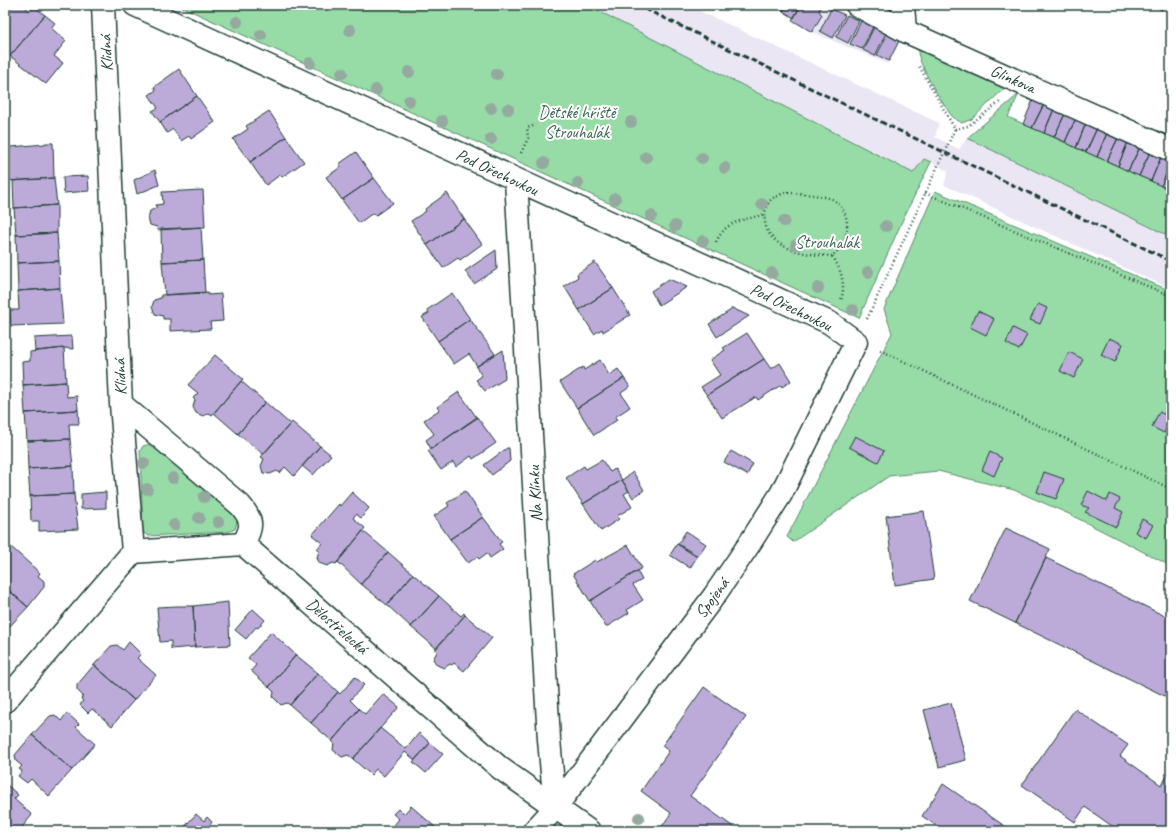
<svg xmlns="http://www.w3.org/2000/svg" width="1176" height="836" font-family="Caveat,sans-serif">
<rect width="100%" height="100%" fill="#fff"/>
<filter id="ink" filterUnits="userSpaceOnUse"><feTurbulence type="fractalNoise" baseFrequency=".025" numOctaves="2"/><feDisplacementMap in="SourceGraphic" scale="8" xChannelSelector="R" yChannelSelector="G"/><feConvolveMatrix kernelMatrix="1 2 1 2 8 2 1 2 1" color-interpolation-filters="sRGB"/></filter>
<g filter="url(#ink)">
<path fill="#ebe6f4" d="M587 5H687L939 123 935 137 959 149 967 138 1171 237V289L944 185 948 171 931 162 924 159 913 173Z
M773 5H820L900 39 888 64 812 32 794 18Z"/>
<path fill="#97dba7" stroke="#5b8c6e" d="M178 5H587L913 173 924 159 931 162 904 217 859 318Z
M918 48 1010 83 972 119 962 123C959 121 954 119 952 116 943 105 915 60 918 48Z
M1019 94 1008 117 1171 190V237L967 138Z
M935 191 1171 291V566L1069 514 1014 490 938 471 889 476 793 542 787 537 892 333 884 309Z
M150 444 158 447 236 516 238 519 235 529 228 532 148 536 144 533 143 530 140 451 143 446Z"/>
<path fill="#bcaad9" stroke="#1f3d34" d="M9 5H23L30 11 35 7 45 15 10 56 5 51V10Z
M773 5H787L783 11Z
M787 5H801L794 18 783 11Z
M801 5 821 6 819 11 822 15 812 32 792 20Z
M1152 5H1171V8L1164 5 1162 10Z
M831 9 845 15 833 38 820 31Z
M45 15 55 23 51 28 66 41 54 56 63 63 46 84 10 56Z
M847 15 859 21 848 43 836 37Z
M861 21 873 27 862 49 850 44Z
M874 27 886 33 875 56 863 50Z
M888 33 900 39 889 61 877 55Z
M179 69 197 96 160 122 152 111 158 108 149 95 156 90 154 87Z
M197 96 215 122 191 139 189 136 181 141 173 129 167 133 160 122Z
M1033 100 1044 104 1032 128 1023 124Z
M1044 104 1054 109 1044 133 1032 128Z
M1054 109 1065 114 1054 137 1044 133Z
M269 111 286 137 250 162 233 139 248 129 246 126Z
M1065 114 1076 118 1065 142 1054 137Z
M1076 118 1086 123 1076 148 1065 142Z
M1086 123 1097 128 1086 152 1076 148Z
M1097 128 1107 133 1097 157 1086 152Z
M1107 133 1118 138 1107 161 1097 157Z
M286 137 304 162 282 177 280 175 266 185 250 162Z
M1118 138 1128 142 1118 166 1107 161Z
M1128 142 1140 147 1128 171 1118 166Z
M45 143H53L54 178 5 181V146L11 147 45 144Z
M1140 147 1150 152 1139 176 1128 171Z
M356 152 374 178 342 200 326 177 341 167 339 164Z
M1150 152 1161 157 1151 181 1139 176Z
M1161 157 1171 162 1161 186 1151 181Z
M1171 163V190L1161 186Z
M155 170 159 185 137 194 134 180Z
M88 176 89 191 64 193 63 177Z
M54 178 57 205 14 208 13 181Z
M374 178 393 203 376 215 373 213 359 223 342 200Z
M203 190 205 227 158 230 157 227 150 225 148 218 150 211 156 208V205L163 204 162 192Z
M447 193 464 219 427 245 411 221 426 211 425 209Z
M57 205V233L16 235 14 208Z
M464 219 482 244 460 260 458 258 443 268 427 245Z
M201 227 203 260 162 262 161 229Z
M57 233 59 261 17 263 16 235Z
M496 250 497 269 474 284 465 271Z
M203 260 205 293 165 295 162 262Z
M59 261 60 288 18 291 17 263Z
M595 262 613 288 579 310 564 286 578 277 577 274Z
M669 279 687 287 659 305 651 291Z
M60 288 63 324 11 326 10 310H19L18 291Z
M613 288 630 315 603 332 602 329 594 334 579 310Z
M208 292V295L221 294 223 321 210 322 211 329 170 331V319H163V316L155 314 152 307 154 300 161 298V295Z
M452 293 470 319 438 341 422 317 429 313 427 310Z
M1038 304 1047 308 1040 324 1030 320Z
M732 308 749 316 717 337 709 324 731 310Z
M978 311 994 319 986 335 970 327Z
M470 319 495 354 477 366 469 354 454 364 438 341Z
M1013 328 1027 335 1019 350 1006 343Z
M747 333 764 359 707 395 701 387 720 375 710 360 725 350 723 348Z
M72 336 73 349 64 348 35 351 34 338Z
M1109 338 1123 344 1115 362 1101 355Z
M64 348 66 382 23 385 22 362 30 361V352Z
M503 350 505 379 485 391 476 380 482 376 476 367Z
M1069 352 1083 359 1074 378 1060 371Z
M215 355 243 379 212 415 209 413 203 416 196 413 193 407 195 400 193 398 198 393 188 385Z
M764 359 771 369 780 363 791 381 782 387 781 385 758 400 756 397 722 418 707 395Z
M600 360 609 375 618 369 624 378 577 408 560 382 583 367 584 370Z
M624 378 630 387 621 393 630 407 615 417 617 420 594 435 577 408Z
M241 381 265 402 238 434 214 413Z
M66 382 67 397 77 396 78 410 25 413 23 385Z
M459 392 477 418 431 449 426 440 434 434 424 420 439 410 437 407Z
M265 402 290 424 263 454 238 434Z
M78 410 79 424H69L70 439 27 441 25 413Z
M1159 412 1171 417 1164 433 1152 427Z
M477 417 496 443 473 459 471 456 456 467 453 462 441 470 428 451Z
M292 422 320 446 294 476 285 467 280 473 277 471 270 474 263 473 261 466 264 459 261 457Z
M855 436 884 451 878 462 849 447Z
M70 439 73 466 28 469 27 441Z
M320 446 331 455 313 475 302 466Z
M507 448H509L510 461 492 475 484 465Z
M731 451 753 464 747 475 724 462Z
M990 452 1002 458 994 476 982 470Z
M602 460 610 472 615 469 622 480 583 504 566 478 584 466 586 469Z
M73 466 74 494 30 496 28 469Z
M633 472 644 490 633 498 622 480Z
M1044 472 1064 479 1056 499 1037 492Z
M622 480 629 491 624 494 632 507 617 516 619 519 601 531 583 504Z
M465 491 483 517 450 539 434 516 449 506 447 503Z
M1088 491 1107 501 1110 494 1120 499 1115 508 1123 512 1116 527 1085 512 1089 508 1081 505Z
M106 492V508L81 509V494Z
M352 492 369 508 361 518 356 514 353 518 365 528 336 564 333 563 327 566 319 563 317 557 319 551 317 549 322 543 312 535 339 504 340 506Z
M74 494 78 529 39 531V521H31L30 496Z
M924 511 934 579 895 585 886 516Z
M483 517 502 542 499 544 503 549 490 558 487 553 479 559 477 557 468 563 450 539Z
M1142 519 1153 525 1146 538 1135 532Z
M1006 528 1050 549 1015 623 970 601Z
M363 531 388 552 361 584 338 562 336 564Z
M686 531 706 544 698 556 678 544Z
M677 544 697 557 690 568 670 555Z
M628 545 642 568 590 601 573 574 595 560 597 562Z
M10 546 40 573 38 576 44 581V587L28 607 5 587V551Z
M388 552 413 574 387 605 361 584Z
M1046 558 1171 619V699L1015 623Z
M637 571 642 580 633 585 643 600 627 610 629 613 606 627 590 601Z
M413 574 439 596 411 627 387 605Z
M5 587 28 607 10 626H5Z
M439 596 461 616 464 613 465 615 436 648 411 627Z
M228 602 230 645 195 647 193 606Z
M178 606H193L195 647 171 649V641L160 642 157 607Z
M253 609 265 620 258 628 256 627 246 639 235 630Z
M465 615 492 638 464 671 454 663 452 665 450 664 444 668 437 665 433 659 437 652 435 650Z
M271 632 296 655 269 687 251 671 256 665 248 658Z
M129 642 141 654 137 658 156 675 134 700 94 665 111 646 117 645 123 650Z
M296 655 318 673 290 705 287 703 281 705 273 697 274 692 269 687Z
M94 665 134 700 112 726 92 709 88 713 80 705 83 701 81 699 83 696 77 690V685Z
M318 673 338 692 311 723 290 705Z
M355 677 364 685 350 700 359 709 332 741 311 723 338 692 340 694Z
M704 687 746 717 690 796 739 831H659L671 813 641 791 669 751 662 746Z
M383 694 399 707 353 759 348 755 342 757 333 750 334 743 332 741 359 709 365 714Z
M951 703 966 760 939 767 924 710Z
M1075 709 1128 745 1120 756 1161 785 1169 774 1171 776V831H1119L1085 807 1075 822 1022 785Z
M67 713 79 724 76 727 95 744 72 770 32 735 50 716 55 715 61 721Z
M380 728 406 749 419 733 430 743 415 760 405 752 384 776 376 769 371 775 353 759Z
M32 735 72 770 49 796 31 779 27 783 18 776 22 771 19 769 22 766 16 761 15 755Z
M430 743 443 754 426 773 413 762Z
M6 784 18 795 14 799 32 815 19 831H5Z
M943 784 1012 831H944L922 816Z
M411 806 435 827 431 831H389L399 819 393 814 398 809 404 814Z
M196 814 204 821 207 817 212 822 209 826 215 831H181Z"/>
<g fill="none" stroke-linecap="round" stroke-linejoin="round">
<g stroke="#1f3d34" stroke-width="25">
<path id="minor" d="M135 5 830 323 856 342 781 494 748 546 714 596 598 751 555 808 534 831
M857 5 905 31 1171 150
M903 5 905 31
M516 180 549 739 555 808
M121 404 240 505C253 520 253 527 243 544
M243 544 500 768 589 831
M133 552 243 544
M5 701 133 552 121 404 103 5"/>
</g>
<path stroke="#1f3d34" stroke-width="2.5" stroke-dasharray="1 3" stroke-linecap="butt" d="M955 129 968 126 1000 102
M521 153 528 138 527 128 536 125
M925 193 1171 296
M716 242C727 219 743 221 765 214
M832 256C806 255 760 249 765 212 767 204 770 198 778 196 780 195 783 193 786 193 793 192 826 196 832 199 854 211 850 242 832 256 841 268 846 285 841 300
M867 319 955 129 919 66
M880 350 1171 489"/>
<use href="#minor" stroke="#fff" stroke-width="22"/>
<path stroke="#1f3d34" stroke-width="3" stroke-dasharray="6 3" stroke-linecap="butt" d="M637 5 1171 261"/>
</g>
<g fill="#94aa9f">
<circle cx="237" cy="22" r="6"/>
<circle cx="350" cy="30" r="6"/>
<circle cx="261" cy="35" r="6"/>
<circle cx="310" cy="63" r="6"/>
<circle cx="409" cy="72" r="6"/>
<circle cx="342" cy="73" r="6"/>
<circle cx="497" cy="74" r="6"/>
<circle cx="376" cy="90" r="6"/>
<circle cx="409" cy="101" r="6"/>
<circle cx="491" cy="108" r="6"/>
<circle cx="508" cy="109" r="6"/>
<circle cx="613" cy="114" r="6"/>
<circle cx="442" cy="121" r="6"/>
<circle cx="631" cy="122" r="6"/>
<circle cx="491" cy="139" r="6"/>
<circle cx="646" cy="157" r="6"/>
<circle cx="702" cy="158" r="6"/>
<circle cx="544" cy="163" r="6"/>
<circle cx="725" cy="168" r="6"/>
<circle cx="578" cy="183" r="6"/>
<circle cx="615" cy="199" r="6"/>
<circle cx="762" cy="204" r="6"/>
<circle cx="651" cy="216" r="6"/>
<circle cx="784" cy="221" r="6"/>
<circle cx="675" cy="226" r="6"/>
<circle cx="886" cy="226" r="6"/>
<circle cx="703" cy="241" r="6"/>
<circle cx="796" cy="245" r="6"/>
<circle cx="868" cy="272" r="6"/>
<circle cx="772" cy="273" r="6"/>
<circle cx="818" cy="288" r="6"/>
<circle cx="853" cy="310" r="6"/>
<circle cx="144" cy="463" r="6"/>
<circle cx="173" cy="478" r="6"/>
<circle cx="147" cy="489" r="6"/>
<circle cx="204" cy="497" r="6"/>
<circle cx="199" cy="518" r="6"/>
<circle cx="218" cy="522" r="6"/>
<circle cx="174" cy="525" r="6"/>
<circle cx="639" cy="818" r="6"/>
</g>
</g>
<g text-anchor="middle" dominant-baseline="central" stroke-width="4" stroke-linejoin="round" paint-order="stroke">
<g font-size="17" fill="#1f3d34" stroke="#fff">
<text transform="translate(106 53) rotate(-93)">Klidná</text>
<text transform="translate(1013 79) rotate(24)">Glinkova</text>
<text transform="translate(497 172) rotate(25)">Pod Ořechovkou</text>
<text transform="translate(791 307) rotate(26)">Pod Ořechovkou</text>
<text transform="translate(120 377) rotate(-92)">Klidná</text>
<text transform="translate(535 494) rotate(-93)">Na Klínku</text>
<text transform="translate(712 598) rotate(-54)">Spojená</text>
<text transform="translate(337 626) rotate(41)">Dělostřelecká</text>
</g>
<g font-size="17" fill="#3d6451" stroke="#fff">
<text x="577" y="112">Dětské hřiště<tspan x="577" dy="20">Strouhalák</tspan></text>
<text x="827" y="242">Strouhalák</text>
</g>
</g>
<rect width="1176" height="836" fill="none" stroke="#fff" stroke-width="20"/>
<rect x="10" y="10" width="1156" height="816" fill="none" stroke="#1f3d34" stroke-width="1.5" filter="url(#ink)"/>
</svg>
